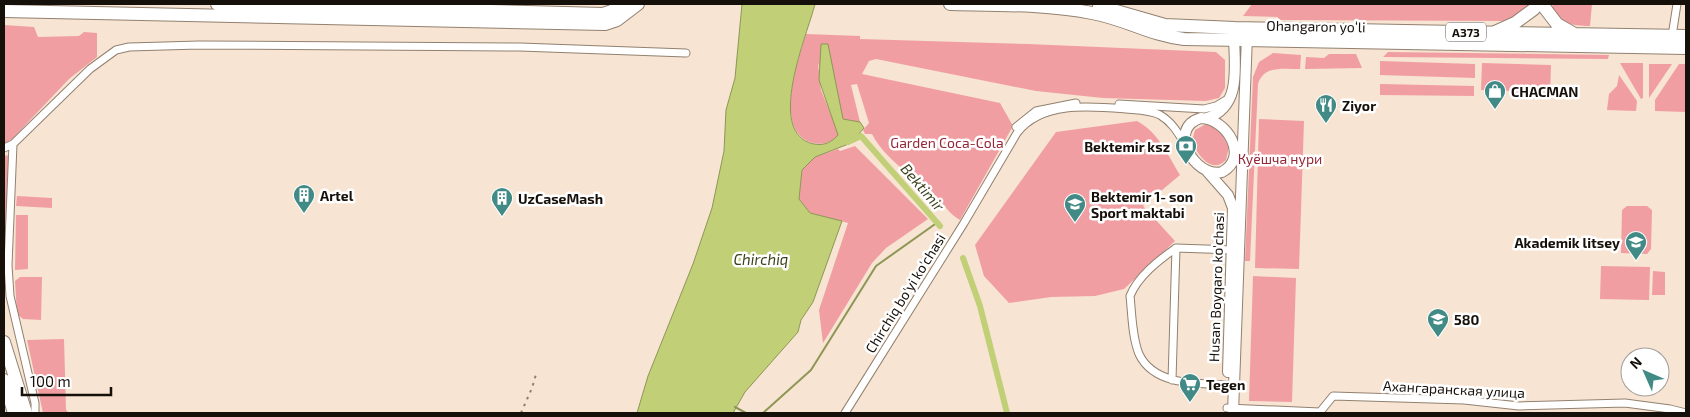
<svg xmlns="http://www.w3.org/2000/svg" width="1690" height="417" font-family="'Exo 2',sans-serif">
<rect width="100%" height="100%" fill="#f7e4d2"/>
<path fill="#f19ea2" d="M1252 4H1531L1506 21 1278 20V17L1243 16Z
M1552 4H1592L1590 26C1572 26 1556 23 1552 4Z
M4 25 34 27 38 37 79 36 84 32 97 33V57L69 79 13 138 4 145Z
M806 34 860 36V39L1028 44 1216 52 1225 60V88L1219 98 1206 101 1103 98 1036 91 876 59 869 61 862 74 1000 103 1013 126 960 220C949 214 945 205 936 196 915 177 885 160 872 134H865L863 130 869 123 857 84 851 85 860 122 843 119 818 63 821 90 839 135C831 143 821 146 810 142 774 129 798 60 806 34Z
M1388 52 1609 55 1608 59 1383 57Z
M1273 53 1301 55 1300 69C1284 69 1264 65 1258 84L1250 261H1245L1253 77 1259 62Z
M1329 54H1356L1362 68 1305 69 1306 57 1324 58Z
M1380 61 1475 64V78L1380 75Z
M1482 63 1551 65 1550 99 1515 98V91L1481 90Z
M1620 63H1643V98L1641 99Z
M1649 64H1672L1649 98Z
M1679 64H1686V112L1655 111V100Z
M1619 75 1637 101 1636 111 1607 110 1609 94 1617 86Z
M1380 84 1474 86V96L1380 95Z
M1259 119 1304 121 1299 269 1255 268Z
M1137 121C1158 132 1168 155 1180 175L1143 206 1175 241 1124 289 1095 296 1051 297 1009 303 984 276 975 245 1056 132Z
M1206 124C1218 125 1224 137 1229 147L1226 160C1211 175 1197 154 1192 141L1195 130Z
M855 146 928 219 886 248 872 263 823 343 819 310 848 223 810 213 799 199 802 170 815 157 838 149 840 151Z
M9 155 6 252 4 249V156Z
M17 196 52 198V208L16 206Z
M1627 206H1647L1652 210 1651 249 1647 254 1621 253 1622 210Z
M16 215H28V269L15 270Z
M1601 266 1650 267 1649 300 1600 299Z
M1653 271 1665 272V295H1652Z
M1253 276 1296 278 1292 402 1249 401Z
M20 277H42L41 320 23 319 17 314 15 281Z
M64 339 66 410 69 413H43L27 340Z"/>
<path fill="#c1cf76" stroke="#8e9656" d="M742 4H815C808 33 764 134 814 144 824 146 832 142 838 135L819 80 821 44H828L843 119 860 122 864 128 851 143 815 157 802 170 799 199 810 213 842 221 813 302 801 320 798 332 745 392 733 413H637L648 376 693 264 712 208 724 151 726 110 735 78Z"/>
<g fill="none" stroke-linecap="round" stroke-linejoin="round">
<path stroke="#8e9656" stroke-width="2" d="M735 407 746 413
M763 413 811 370 876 266 938 222"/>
<path stroke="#c1cf76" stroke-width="6" d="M848 142 861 136 940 226
M963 258 980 306 1007 413"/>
<g stroke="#928170" stroke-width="9">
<path id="street" d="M1672 36 1677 4
M1119 104 1204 109 1216 106 1226 100
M1016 127 1036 111 1076 103
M4 148 13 144
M1172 380 1176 248
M1234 385C1203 383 1155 388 1139 354 1132 337 1132 314 1130 296 1138 276 1159 260 1176 248L1234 250
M1227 408 1320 412 1333 396 1464 400 1519 406 1625 403 1670 409 1686 413
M35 413V403L10 296 8 265 13 144 90 69 116 50 129 47 199 45 520 47 686 53
M845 413 964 223 1017 133C1041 101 1091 106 1126 109 1137 110 1150 110 1160 115 1172 122 1178 133 1185 144"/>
</g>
<g stroke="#928170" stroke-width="12">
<path id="secondary" d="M1201 118C1227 119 1250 157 1222 172 1195 179 1166 128 1201 118Z
M1207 118C1243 106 1234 64 1234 34
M1206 170 1228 195 1233 208 1228 372
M1233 413 1247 35"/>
</g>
<g stroke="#928170" stroke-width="14">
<path id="highway" d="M217 4 603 14 612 11 622 4
M950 4C998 5 1046 4 1092 13 1126 19 1149 35 1184 39L1686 48
M1099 6 1165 25 1235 28 1686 36
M1544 7 1557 24 1573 33
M4 11 605 24 617 20 638 4
M1495 32 1515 23 1534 9
M4 342 26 413
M4 380 14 413"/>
</g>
<use href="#street" stroke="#fff" stroke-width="7"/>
<use href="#secondary" stroke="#fff" stroke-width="10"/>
<use href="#highway" stroke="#fff" stroke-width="12"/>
<path stroke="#8b7f72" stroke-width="2" stroke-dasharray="2.5 5" stroke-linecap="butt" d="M521 413 532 388 537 371"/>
</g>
<defs>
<g id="shop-pin" transform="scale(1.125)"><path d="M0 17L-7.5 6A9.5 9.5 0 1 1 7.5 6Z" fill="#428a86" stroke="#fff"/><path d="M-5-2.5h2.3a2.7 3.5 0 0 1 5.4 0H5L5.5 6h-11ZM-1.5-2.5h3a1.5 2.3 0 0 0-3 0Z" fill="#fff"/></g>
<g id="restaurant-pin" transform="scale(1.125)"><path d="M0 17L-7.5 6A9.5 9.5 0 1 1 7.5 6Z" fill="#428a86" stroke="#fff"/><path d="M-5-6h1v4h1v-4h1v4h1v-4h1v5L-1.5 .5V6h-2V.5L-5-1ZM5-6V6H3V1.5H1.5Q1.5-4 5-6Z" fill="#fff"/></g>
<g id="bank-pin" transform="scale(1.125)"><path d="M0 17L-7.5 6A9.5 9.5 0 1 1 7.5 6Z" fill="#428a86" stroke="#fff"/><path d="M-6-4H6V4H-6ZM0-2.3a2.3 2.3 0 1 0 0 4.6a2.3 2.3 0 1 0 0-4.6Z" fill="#fff"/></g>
<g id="building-pin" transform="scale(1.125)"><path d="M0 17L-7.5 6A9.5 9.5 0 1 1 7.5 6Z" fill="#428a86" stroke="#fff"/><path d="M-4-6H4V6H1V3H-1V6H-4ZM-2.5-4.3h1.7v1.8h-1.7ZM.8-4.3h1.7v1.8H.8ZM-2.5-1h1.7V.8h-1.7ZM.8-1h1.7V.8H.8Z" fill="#fff"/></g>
<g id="school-pin" transform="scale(1.125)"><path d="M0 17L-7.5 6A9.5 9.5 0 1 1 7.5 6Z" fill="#428a86" stroke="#fff"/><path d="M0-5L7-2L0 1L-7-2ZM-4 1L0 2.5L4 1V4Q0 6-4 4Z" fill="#fff"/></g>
<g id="university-pin" transform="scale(1.125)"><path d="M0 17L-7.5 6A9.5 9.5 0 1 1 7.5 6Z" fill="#428a86" stroke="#fff"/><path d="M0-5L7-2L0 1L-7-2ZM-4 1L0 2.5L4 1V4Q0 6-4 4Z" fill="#fff"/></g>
<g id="supermarket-pin" transform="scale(1.125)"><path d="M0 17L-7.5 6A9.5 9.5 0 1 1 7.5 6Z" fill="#428a86" stroke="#fff"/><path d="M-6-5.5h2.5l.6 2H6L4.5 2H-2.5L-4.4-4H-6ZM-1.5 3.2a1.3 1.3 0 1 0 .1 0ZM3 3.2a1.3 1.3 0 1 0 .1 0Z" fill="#fff"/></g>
</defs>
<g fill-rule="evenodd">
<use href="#shop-pin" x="1495" y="91"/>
<use href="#restaurant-pin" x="1326" y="105"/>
<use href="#bank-pin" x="1186" y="146"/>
<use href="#building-pin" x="304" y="195"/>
<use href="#building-pin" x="502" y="198"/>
<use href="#school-pin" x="1075" y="204"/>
<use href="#university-pin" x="1636" y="242"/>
<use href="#school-pin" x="1438" y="319"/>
<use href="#supermarket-pin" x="1190" y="384"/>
</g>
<g text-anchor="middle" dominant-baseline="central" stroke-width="5" stroke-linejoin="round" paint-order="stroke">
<rect fill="#fff" stroke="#5c5854" stroke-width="1" x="1446" y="22.5" width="40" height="19" rx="4"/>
<g font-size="12" font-weight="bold" fill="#16100a">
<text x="1466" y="32">A373</text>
</g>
<g font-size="14" fill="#16100a" stroke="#fff">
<text transform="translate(1316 26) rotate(1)">Ohangaron yoʻli</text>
<text transform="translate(1216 287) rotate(-88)">Husan Boyqaro ko'chasi</text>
<text transform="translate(905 293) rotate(-58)">Chirchiq bo'yi ko'chasi</text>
<text transform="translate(1454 389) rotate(3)">Ахангаранская улица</text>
</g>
<g font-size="14" font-weight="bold" fill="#16100a" stroke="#fff" text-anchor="start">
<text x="1511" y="91">CHACMAN</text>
<text x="1342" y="105">Ziyor</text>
<text x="1170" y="146" text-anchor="end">Bektemir ksz</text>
<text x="320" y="195">Artel</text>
<text x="1091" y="196">Bektemir 1- son<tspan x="1091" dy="16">Sport maktabi</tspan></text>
<text x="518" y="198">UzCaseMash</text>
<text x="1620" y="242" text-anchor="end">Akademik litsey</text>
<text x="1454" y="319">580</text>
<text x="1206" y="384">Tegen</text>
</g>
<g font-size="14" fill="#952738" stroke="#fff">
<text x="947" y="142">Garden Coca-Cola</text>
<text x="1280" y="158">Куёшча нури</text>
</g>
<g font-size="15" font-style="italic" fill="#3c411c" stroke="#fff">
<text transform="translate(923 187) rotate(49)">Bektimir</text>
<text x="761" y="259">Chirchiq</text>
</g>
</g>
<rect width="1690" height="417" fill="none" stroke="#16100a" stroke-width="10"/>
<g transform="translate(1645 372) rotate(315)"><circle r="24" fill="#ffffff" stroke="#a29f9d"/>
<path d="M0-4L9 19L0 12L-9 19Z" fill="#428a86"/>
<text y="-8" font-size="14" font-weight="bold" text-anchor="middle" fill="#16100a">N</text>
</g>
<path d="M22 387v8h89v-8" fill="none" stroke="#16100a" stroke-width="2.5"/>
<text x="30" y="387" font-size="15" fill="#16100a" stroke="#ffffff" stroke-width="4" paint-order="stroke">100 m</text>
</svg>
